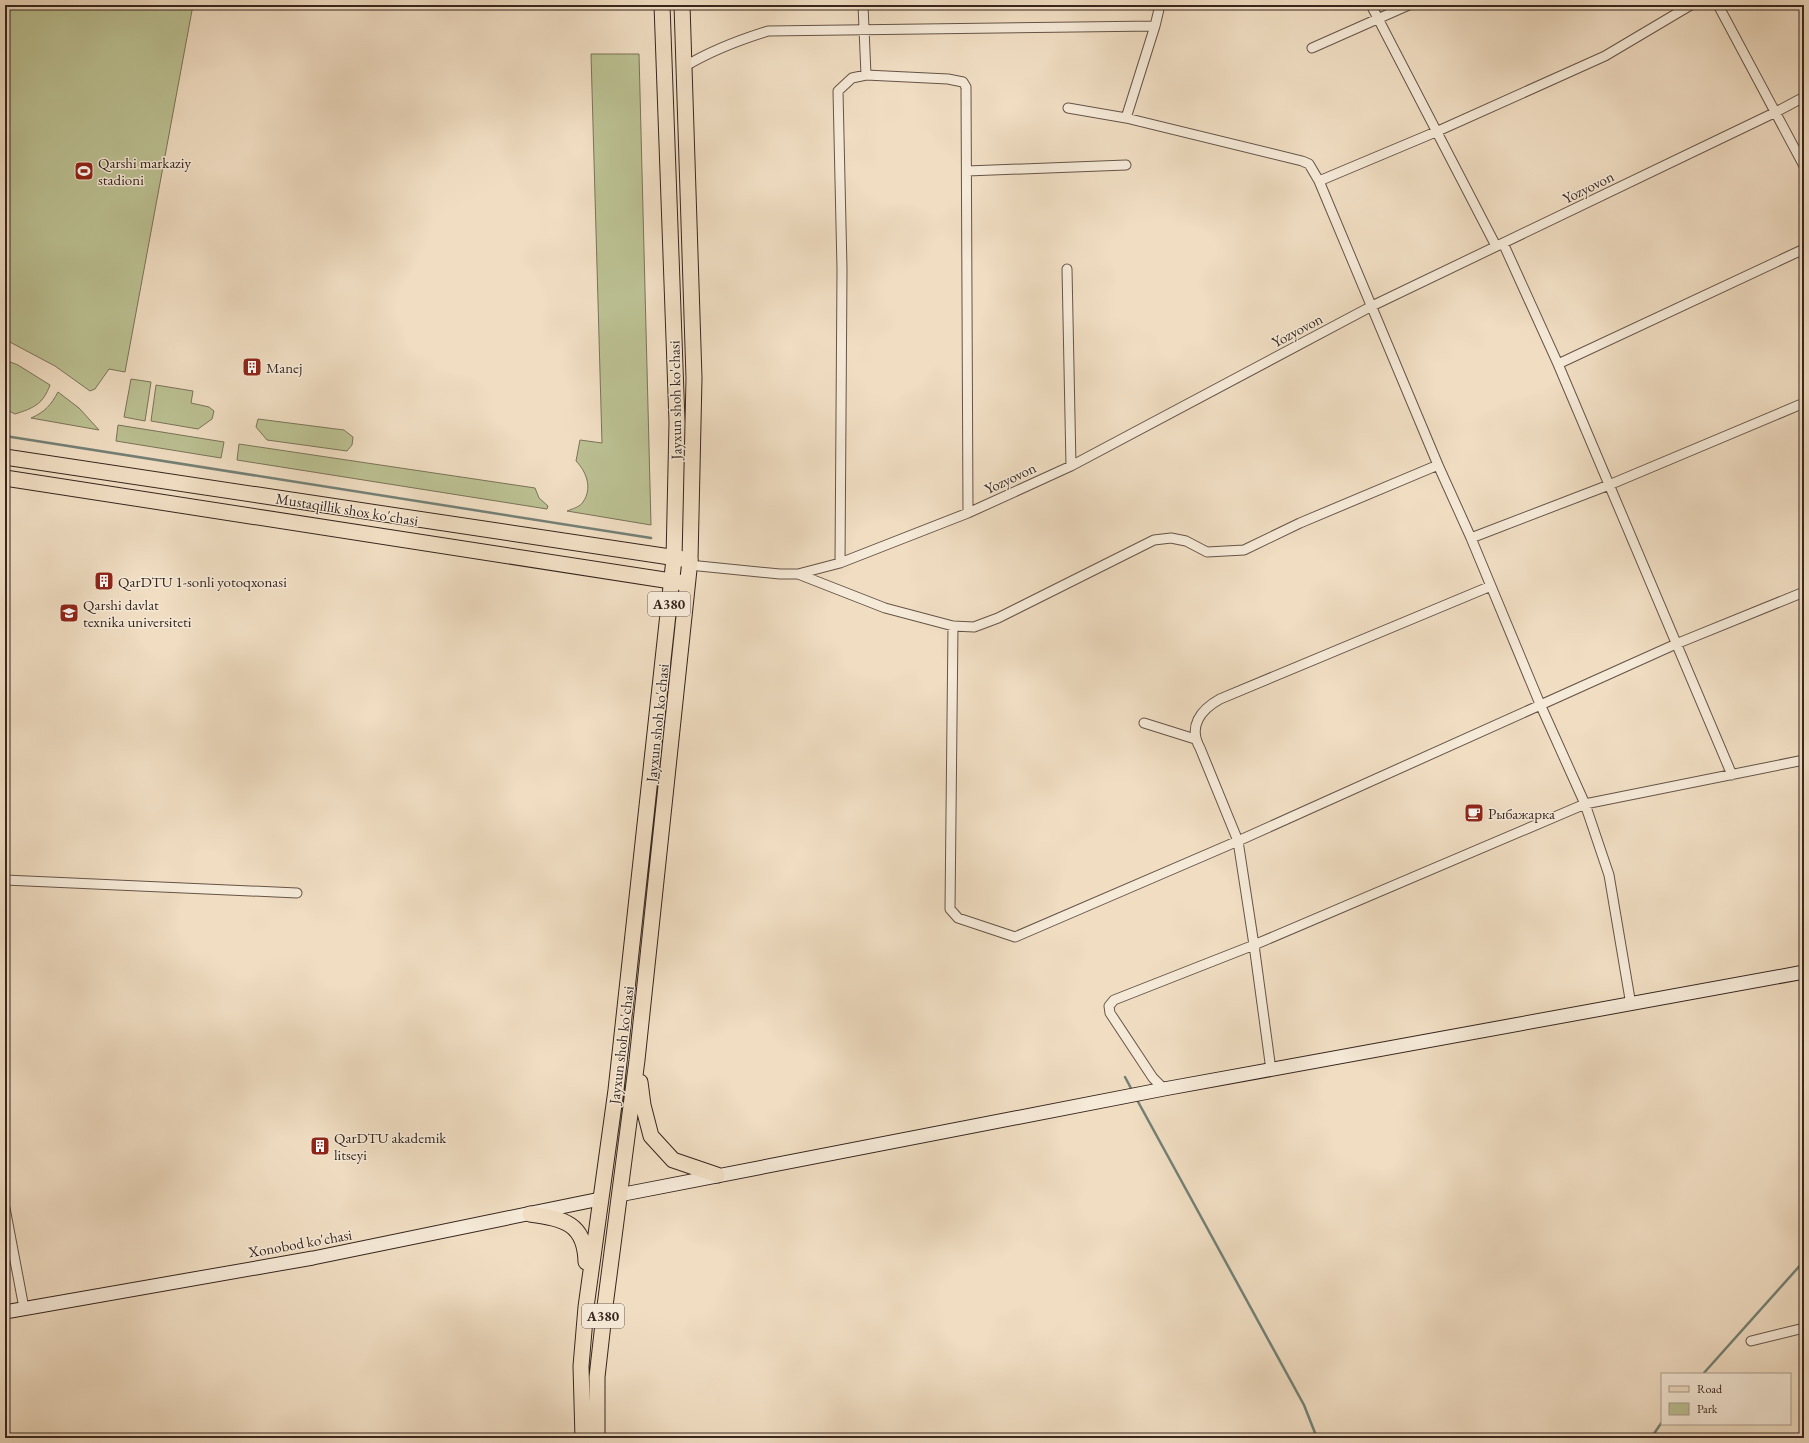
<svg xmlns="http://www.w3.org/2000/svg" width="1809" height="1443" font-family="'EB Garamond',serif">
<rect width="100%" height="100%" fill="#f0ddc2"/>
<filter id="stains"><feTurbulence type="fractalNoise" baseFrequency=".005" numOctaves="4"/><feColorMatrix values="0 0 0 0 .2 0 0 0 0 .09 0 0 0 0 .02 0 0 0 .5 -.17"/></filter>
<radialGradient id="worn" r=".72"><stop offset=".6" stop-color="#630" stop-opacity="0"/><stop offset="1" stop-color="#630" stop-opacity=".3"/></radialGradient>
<path fill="#bbc092" stroke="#7a7358" d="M5 5H193L125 372 109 369 95 389 90 391 55 366 6 340 5 336Z
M591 54H639L651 525 567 511C572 509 580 507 583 502 593 488 586 471 576 461L580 440 602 443Z
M5 360 18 365 50 385C43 404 34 408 15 414L5 409Z
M131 379 151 382 145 421 124 417Z
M156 385 193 391 191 403 209 407 214 411 212 419 198 429 151 421Z
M58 392 79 408 99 430 31 418C45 412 51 405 58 392Z
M258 419 344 430 353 437 352 445 347 451 267 440 256 427Z
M118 425 224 442 221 458 116 441Z
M239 444 535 488 539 498 548 506 547 509 237 460Z"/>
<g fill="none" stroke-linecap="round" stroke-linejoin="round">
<path stroke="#738075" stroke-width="2.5" d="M5 436 651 538
M1125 1077 1133 1092
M1136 1098 1304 1405 1317 1438
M1703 1374 1804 1261
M1651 1438 1662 1422"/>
<g stroke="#665447" stroke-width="11">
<path id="minor" d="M863 5 866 75
M1371 5 1496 246
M1718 5 1804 166
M1312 48 1409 5
M684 67C710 51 739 40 768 31L1155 26
M1068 108 1126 118 1302 161 1309 164 1319 181 1438 465 1471 538 1540 704 1585 804 1609 875 1631 1005
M1126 118 1155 26 1160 5
M967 171 1126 165
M1319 181 1438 131 1605 56 1691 5
M1503 243 1558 364 1732 775
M1067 269 1071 466
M1558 364 1804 249
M1471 538 1609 485 1804 403
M840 563 842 269 838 91 852 78 866 75 948 79 963 82 966 87 968 513
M689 565 780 574H798L885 608 953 626 974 627 998 618 1154 540 1171 538 1186 541 1207 552 1244 550 1300 523 1438 465
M798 574 840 563 968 513 1071 466 1372 306 1776 112 1804 97
M953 626 950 909 958 918 1015 937 1238 841 1676 644 1804 592
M1144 723 1195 739
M5 880 297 893
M1271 1070 1254 945 1238 841 1200 748C1188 727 1200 710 1220 699L1491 586
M1164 1089 1153 1078 1110 1013 1109 1006 1114 1000 1254 945 1585 804 1804 760
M5 1208 24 1308
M1751 1341 1804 1328"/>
</g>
<g stroke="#38261e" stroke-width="15">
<path id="secondary" d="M619 1195 1164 1089 1804 972
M5 1312 313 1258 600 1199"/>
</g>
<g stroke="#38261e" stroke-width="17">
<path id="primary" d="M5 457 690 560
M5 478 684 583"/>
</g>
<g stroke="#38261e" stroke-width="17">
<path id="trunk" d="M640 1082 643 1105 651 1136 673 1160 717 1175
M530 1214C564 1219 585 1223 586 1262
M583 1438 581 1366 586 1307 616 1090 674 559 677 422 662 5
M597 1438V1377L605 1306 637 1060 690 560 694 378 682 5"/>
</g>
<use href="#minor" stroke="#f5e9d7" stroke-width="9"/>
<use href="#secondary" stroke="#f5e9d7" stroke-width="13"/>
<use href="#primary" stroke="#f0ddc2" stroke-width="15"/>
<use href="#trunk" stroke="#f0ddc2" stroke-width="15"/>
</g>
<defs>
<g id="stadium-square" transform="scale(1)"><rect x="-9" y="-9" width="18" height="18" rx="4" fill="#8f2418" stroke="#f5e9d7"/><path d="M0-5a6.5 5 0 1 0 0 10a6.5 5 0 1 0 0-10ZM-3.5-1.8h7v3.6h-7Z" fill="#fff"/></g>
<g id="building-square" transform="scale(1)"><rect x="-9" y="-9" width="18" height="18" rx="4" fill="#8f2418" stroke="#f5e9d7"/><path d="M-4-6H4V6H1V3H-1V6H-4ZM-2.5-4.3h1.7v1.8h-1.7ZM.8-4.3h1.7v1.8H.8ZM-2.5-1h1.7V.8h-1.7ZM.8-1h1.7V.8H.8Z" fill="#fff"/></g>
<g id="university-square" transform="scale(1)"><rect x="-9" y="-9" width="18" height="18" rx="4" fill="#8f2418" stroke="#f5e9d7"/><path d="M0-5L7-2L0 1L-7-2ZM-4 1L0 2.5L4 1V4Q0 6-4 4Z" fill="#fff"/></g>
<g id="cafe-square" transform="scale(1)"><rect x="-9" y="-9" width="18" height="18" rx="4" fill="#8f2418" stroke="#f5e9d7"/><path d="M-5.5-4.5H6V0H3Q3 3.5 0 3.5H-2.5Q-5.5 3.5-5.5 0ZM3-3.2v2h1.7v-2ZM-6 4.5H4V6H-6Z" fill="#fff"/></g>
</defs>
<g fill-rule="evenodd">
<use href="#stadium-square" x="84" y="171"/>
<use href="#building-square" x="252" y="367"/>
<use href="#building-square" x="104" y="581"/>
<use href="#university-square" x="69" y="613"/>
<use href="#cafe-square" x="1474" y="813"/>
<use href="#building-square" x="320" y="1146"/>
</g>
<g text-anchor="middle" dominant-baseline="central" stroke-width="3" stroke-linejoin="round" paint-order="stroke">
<g fill="#f5e9d7" stroke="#716056" stroke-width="1">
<rect x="648" y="592" width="42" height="24" rx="3"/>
<rect x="582" y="1304" width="42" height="24" rx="3"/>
</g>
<g font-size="14" font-weight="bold" fill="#38261e">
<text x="669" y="604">A380</text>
<text x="603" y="1316">A380</text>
</g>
<g font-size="15" fill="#38261e" stroke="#f5e9d7" text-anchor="start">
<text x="98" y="162">Qarshi markaziy<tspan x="98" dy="17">stadioni</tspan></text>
<text x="266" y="367">Manej</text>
<text x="118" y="581">QarDTU 1-sonli yotoqxonasi</text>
<text x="83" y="604">Qarshi davlat<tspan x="83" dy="17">texnika universiteti</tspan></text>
<text x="1488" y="813">Рыбажарка</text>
<text x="334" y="1137">QarDTU akademik<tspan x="334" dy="17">litseyi</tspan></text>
</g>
<g font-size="15" fill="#38261e" stroke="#f5e9d7">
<text transform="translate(1588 187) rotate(-26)">Yozyovon</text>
<text transform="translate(1297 330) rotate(-28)">Yozyovon</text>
<text transform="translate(675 400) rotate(-91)">Jayxun shoh ko'chasi</text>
<text transform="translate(1010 478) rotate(-25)">Yozyovon</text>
<text transform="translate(347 509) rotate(9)">Mustaqillik shox ko'chasi</text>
<text transform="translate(657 723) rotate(-84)">Jayxun shoh ko'chasi</text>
<text transform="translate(621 1045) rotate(-83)">Jayxun shoh ko'chasi</text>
<text transform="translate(300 1243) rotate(-10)">Xonobod ko'chasi</text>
</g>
</g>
<rect width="1809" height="1443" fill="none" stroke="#f0ddc2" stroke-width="20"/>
<rect x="6" y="6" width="1797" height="1431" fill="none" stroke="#38261e" stroke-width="2"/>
<rect x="10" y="10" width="1789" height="1423" fill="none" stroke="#38261e"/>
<rect x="1661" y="1373" width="130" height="52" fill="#f5e9d7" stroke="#a99b8d"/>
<rect x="1669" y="1386" width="20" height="6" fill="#f0ddc2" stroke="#a99b8d"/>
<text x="1697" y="1393" font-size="12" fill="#38261e">Road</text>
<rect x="1669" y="1403" width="20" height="12" fill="#bbc092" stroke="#a99b8d"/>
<text x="1697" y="1413" font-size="12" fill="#38261e">Park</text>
<rect width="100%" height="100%" filter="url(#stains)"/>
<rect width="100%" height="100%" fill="url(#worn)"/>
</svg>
